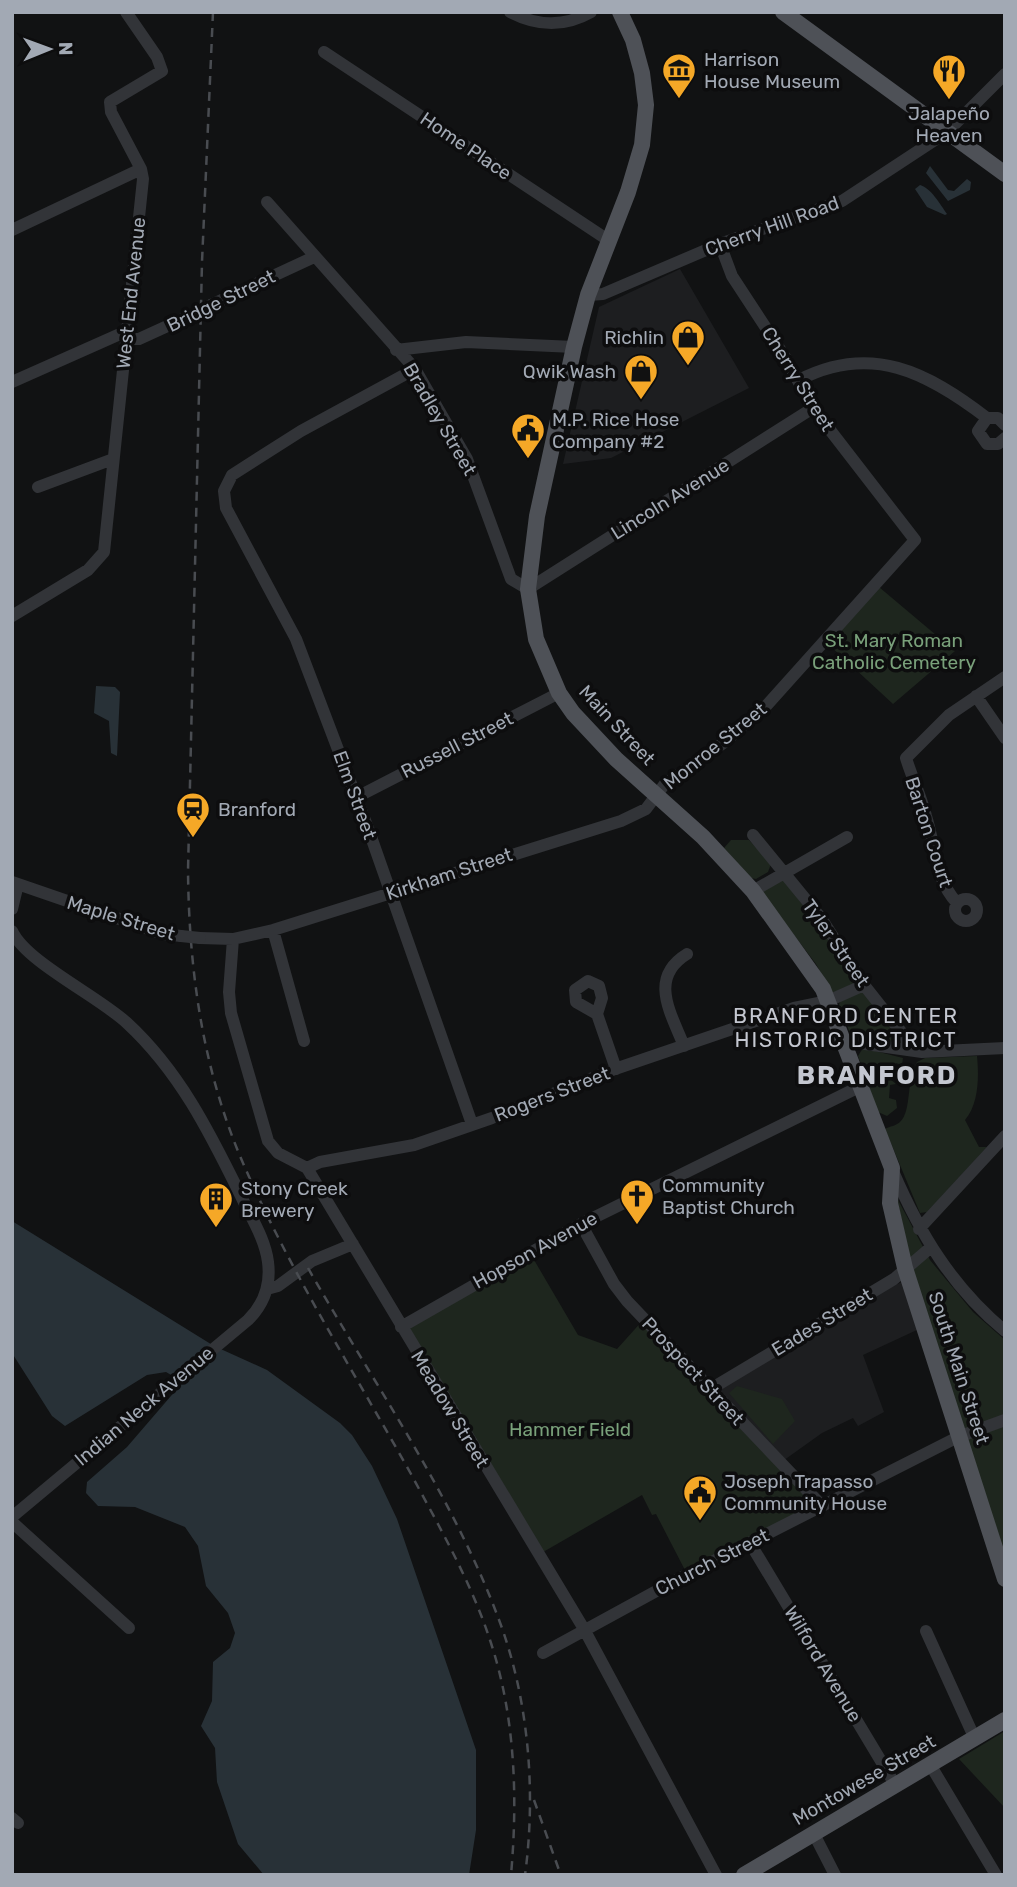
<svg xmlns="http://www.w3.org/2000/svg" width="1017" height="1887" font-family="Rubik,sans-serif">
<rect width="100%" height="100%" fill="#111213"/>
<path fill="#1d1e20" d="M680 269 749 388 611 458 563 464 599 307Z
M904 1281 919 1329 863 1355 884 1412 858 1426 853 1418 822 1433 780 1463 709 1390 835 1313Z"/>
<path fill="#1e261e" d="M879 587 955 651 893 704 827 643Z
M731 840H749L771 864 768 872 756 879 751 878 724 848Z
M783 879 840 954 856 983 834 993 831 991 816 964 763 894V889Z
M862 991 903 1039 901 1044 850 1033 839 1005 840 1001Z
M863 1048 903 1058 902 1065 896 1063 890 1079 896 1084 890 1085 889 1098 896 1100 897 1108 887 1116 878 1112 858 1056Z
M977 1056C979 1076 979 1104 965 1120L979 1147H987L927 1212 920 1213 885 1129C890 1126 896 1126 900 1122 912 1111 906 1079 917 1062L925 1058Z
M897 1198 930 1260 973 1312 1005 1340V1417L964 1430 912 1269Z
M530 1253 578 1335 617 1349 644 1319 822 1506 687 1574 656 1514 652 1515 642 1495 538 1555 401 1327Z
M737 1386 782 1399 795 1421 773 1444 729 1393Z
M1005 1426V1564L966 1443 968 1438Z
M1005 1731V1808L959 1759Z"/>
<path fill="#283137" d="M930 166 948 190 954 191 967 179 971 182 970 190 948 201 926 173Z
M920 185C931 188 940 204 947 214L945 215 927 207 915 189Z
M96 686 115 687 120 692 117 756 111 753 109 721 94 713Z
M12 1221 214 1346 267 1370 340 1423 352 1435 372 1466 397 1519 476 1750V1830L469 1875H264L238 1844 217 1782 215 1748 201 1726 212 1701 213 1662 230 1648 235 1633 228 1613 206 1586 198 1546 185 1527 135 1507 98 1506 86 1493 87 1482 127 1447 183 1382 166 1372 147 1375 65 1426 52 1416 12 1353Z"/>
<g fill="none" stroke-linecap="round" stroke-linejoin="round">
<path stroke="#323438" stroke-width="12" d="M510 12C537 26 563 28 591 12
M324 52 608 240
M267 202 415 369 467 459 511 579 528 589 813 408
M12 230 141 169
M588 295 603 294 720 244 842 201 947 132 1005 74
M211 305 314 257
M128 339H139L198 312
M396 350 466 342 574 347
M415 369 301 431 232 475 224 491 226 508 296 639 369 831 472 1124
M799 380C871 343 927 372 987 418
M12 382 129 330
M1005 425 998 418H987L978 431 987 444H998L1005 438
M38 487 113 459
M12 616 88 570 104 552 143 179 141 169 111 112 110 102 162 71 157 57 126 12
M976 696 1005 738
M357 797 559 693
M753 835 821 918 864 985 906 1038 909 1050
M12 882 163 934 181 936
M753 891 847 837
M955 910a11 11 0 1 1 22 0a11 11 0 1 1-22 0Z
M957 903C934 878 936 847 926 816 921 796 912 778 906 758L949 715 1005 677
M12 909 18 884
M273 930 304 1041
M12 931C26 962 98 996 127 1023 179 1071 209 1131 240 1194 250 1216 265 1238 268 1262 271 1285 264 1304 248 1320L12 1517
M200 938 233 939 273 930 621 821 646 809 664 785 726 741 767 705 915 540 813 408 785 357 732 276 720 244
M233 939 229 992 231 1013 268 1141 278 1153 307 1168 584 1629 716 1875
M597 1014 602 998 599 986 588 981 575 990 576 1002 597 1014 616 1069
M844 1041 922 1052 1005 1048
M684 1046C671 1013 648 978 687 954
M307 1168 320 1162 414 1145 492 1118 615 1069 794 1008 828 1001 864 985
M893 1171C920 1234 952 1287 1005 1331
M581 1224 614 1284 627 1301 822 1506
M919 1229 1005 1136
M267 1289 278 1286 312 1261 353 1244
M401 1327 581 1224 861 1086
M709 1390 894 1279 930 1248
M12 1522 129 1628
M750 1543 896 1786
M926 1631 975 1739
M543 1653 682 1577 958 1437 1005 1420
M931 1766 996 1875
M12 1818 18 1823
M814 1834 835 1875"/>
<path stroke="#4e5157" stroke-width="16" d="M620 12 633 40 642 73 646 105 642 145 628 192 588 295 574 347 537 516 528 589 536 639 559 693 573 713 616 759 703 837 753 891 823 989 892 1168 890 1203 905 1268 1005 1579
M783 12 1005 174
M744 1875 1005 1720"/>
<path stroke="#494c51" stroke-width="2.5" stroke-dasharray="9 7" stroke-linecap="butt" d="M213 12 202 262 188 871C189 969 202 1065 240 1156 285 1263 354 1372 411 1474 440 1528 471 1582 490 1640 515 1715 518 1796 511 1875
M308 1268C375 1386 456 1500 502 1628 529 1705 536 1794 525 1875
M534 1800 559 1870"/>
<path stroke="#323438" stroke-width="12" d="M198 312 211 305
M181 936 200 938"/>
</g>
<defs>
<g id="museum-pin" transform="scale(1.75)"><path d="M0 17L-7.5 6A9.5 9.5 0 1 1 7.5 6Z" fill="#f5a827" stroke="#0d0d0e"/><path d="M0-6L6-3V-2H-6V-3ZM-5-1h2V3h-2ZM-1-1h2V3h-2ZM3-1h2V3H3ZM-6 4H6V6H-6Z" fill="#111"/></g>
<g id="restaurant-pin" transform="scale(1.75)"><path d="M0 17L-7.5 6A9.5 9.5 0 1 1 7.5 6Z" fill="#f5a827" stroke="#0d0d0e"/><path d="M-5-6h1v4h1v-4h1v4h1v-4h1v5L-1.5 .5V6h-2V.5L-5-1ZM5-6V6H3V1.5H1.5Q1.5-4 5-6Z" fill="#111"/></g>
<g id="shop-pin" transform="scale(1.75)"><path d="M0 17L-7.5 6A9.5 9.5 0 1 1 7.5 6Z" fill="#f5a827" stroke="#0d0d0e"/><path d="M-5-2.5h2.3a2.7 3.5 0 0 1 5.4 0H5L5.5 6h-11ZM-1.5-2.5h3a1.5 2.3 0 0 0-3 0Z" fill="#111"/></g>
<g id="civic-pin" transform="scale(1.75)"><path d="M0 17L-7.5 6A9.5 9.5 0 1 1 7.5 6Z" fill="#f5a827" stroke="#0d0d0e"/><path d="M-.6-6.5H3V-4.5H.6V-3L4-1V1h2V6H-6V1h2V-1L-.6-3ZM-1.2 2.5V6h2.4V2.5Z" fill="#111"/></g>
<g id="station-pin" transform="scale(1.75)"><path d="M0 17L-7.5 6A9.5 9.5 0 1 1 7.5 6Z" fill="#f5a827" stroke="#0d0d0e"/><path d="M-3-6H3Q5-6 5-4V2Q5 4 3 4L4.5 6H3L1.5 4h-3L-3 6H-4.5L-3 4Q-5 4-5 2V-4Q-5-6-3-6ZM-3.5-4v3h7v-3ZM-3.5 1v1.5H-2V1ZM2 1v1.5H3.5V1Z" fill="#111"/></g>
<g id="church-pin" transform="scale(1.75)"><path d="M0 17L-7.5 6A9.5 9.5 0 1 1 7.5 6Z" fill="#f5a827" stroke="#0d0d0e"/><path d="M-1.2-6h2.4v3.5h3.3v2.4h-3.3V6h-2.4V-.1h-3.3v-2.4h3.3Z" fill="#111"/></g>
<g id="building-pin" transform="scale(1.75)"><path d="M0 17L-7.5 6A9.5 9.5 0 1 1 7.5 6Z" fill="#f5a827" stroke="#0d0d0e"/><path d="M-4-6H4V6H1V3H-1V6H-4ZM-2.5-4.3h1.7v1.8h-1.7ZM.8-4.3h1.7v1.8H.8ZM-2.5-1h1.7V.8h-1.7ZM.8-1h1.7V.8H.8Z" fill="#111"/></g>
</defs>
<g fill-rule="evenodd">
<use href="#museum-pin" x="679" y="70"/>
<use href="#restaurant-pin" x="949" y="71"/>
<use href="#shop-pin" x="688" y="337"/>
<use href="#shop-pin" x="641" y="371"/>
<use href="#civic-pin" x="528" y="430"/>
<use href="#station-pin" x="193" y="809"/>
<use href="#church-pin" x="637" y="1196"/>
<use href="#building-pin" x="216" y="1199"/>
<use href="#civic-pin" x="700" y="1492"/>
</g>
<g text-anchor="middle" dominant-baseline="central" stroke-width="7" stroke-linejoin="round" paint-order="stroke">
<g font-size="19" fill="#a2a9b4" stroke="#0d0d0e" text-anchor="start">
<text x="704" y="59">Harrison<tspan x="704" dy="22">House Museum</tspan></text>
<text x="949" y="113" text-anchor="middle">Jalapeño<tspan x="949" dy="22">Heaven</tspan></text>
<text x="664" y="337" text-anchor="end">Richlin</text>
<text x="616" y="371" text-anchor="end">Qwik Wash</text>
<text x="552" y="419">M.P. Rice Hose<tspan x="552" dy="22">Company #2</tspan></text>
<text x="218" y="809">Branford</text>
<text x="662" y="1185">Community<tspan x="662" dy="22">Baptist Church</tspan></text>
<text x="241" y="1188">Stony Creek<tspan x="241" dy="22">Brewery</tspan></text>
<text x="724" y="1481">Joseph Trapasso<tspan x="724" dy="22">Community House</tspan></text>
</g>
<g font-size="19" fill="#a2a9b4" stroke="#0d0d0e">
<text transform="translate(466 146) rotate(34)">Home Place</text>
<text transform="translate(772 226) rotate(-20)">Cherry Hill Road</text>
<text transform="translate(131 293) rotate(-84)">West End Avenue</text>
<text transform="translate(221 301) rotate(-26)">Bridge Street</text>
<text transform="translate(798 379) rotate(58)">Cherry Street</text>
<text transform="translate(440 419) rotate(60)">Bradley Street</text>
<text transform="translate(670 499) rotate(-32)">Lincoln Avenue</text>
<text transform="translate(617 725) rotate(47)">Main Street</text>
<text transform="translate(457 745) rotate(-27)">Russell Street</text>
<text transform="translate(715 746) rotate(-39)">Monroe Street</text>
<text transform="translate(355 795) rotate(70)">Elm Street</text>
<text transform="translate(929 832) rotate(72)">Barton Court</text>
<text transform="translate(449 874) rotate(-18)">Kirkham Street</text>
<text transform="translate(121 918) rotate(17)">Maple Street</text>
<text transform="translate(836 943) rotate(55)">Tyler Street</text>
<text transform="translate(552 1094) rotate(-21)">Rogers Street</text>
<text transform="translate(535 1250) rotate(-29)">Hopson Avenue</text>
<text transform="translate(822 1322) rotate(-31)">Eades Street</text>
<text transform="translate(959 1368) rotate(72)">South Main Street</text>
<text transform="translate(693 1371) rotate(47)">Prospect Street</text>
<text transform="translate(144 1406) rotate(-40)">Indian Neck Avenue</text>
<text transform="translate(450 1409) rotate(59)">Meadow Street</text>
<text transform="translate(712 1562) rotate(-27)">Church Street</text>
<text transform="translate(823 1664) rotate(59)">Wilford Avenue</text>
<text transform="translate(864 1780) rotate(-30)">Montowese Street</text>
</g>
<g font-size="19" fill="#79a07a" stroke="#0d0d0e">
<text x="894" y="640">St. Mary Roman<tspan x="894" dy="22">Catholic Cemetery</tspan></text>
<text x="570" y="1429">Hammer Field</text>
</g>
<g font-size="21" letter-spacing="2" fill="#c4c7d0" stroke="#0d0d0e">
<text x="846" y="1015">BRANFORD CENTER<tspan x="846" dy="24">HISTORIC DISTRICT</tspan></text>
</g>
<g font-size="26" font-weight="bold" letter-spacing="2" fill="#c4c7d0" stroke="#0d0d0e">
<text x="877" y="1075">BRANFORD</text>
</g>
</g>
<rect width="1017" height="1887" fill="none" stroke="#a2a9b4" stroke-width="28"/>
<g transform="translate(49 49) rotate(89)" stroke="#0d0d0e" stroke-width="5" paint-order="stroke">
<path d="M0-5L12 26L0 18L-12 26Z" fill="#a2a9b4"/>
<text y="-10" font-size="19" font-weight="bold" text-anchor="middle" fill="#a2a9b4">N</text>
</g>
</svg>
